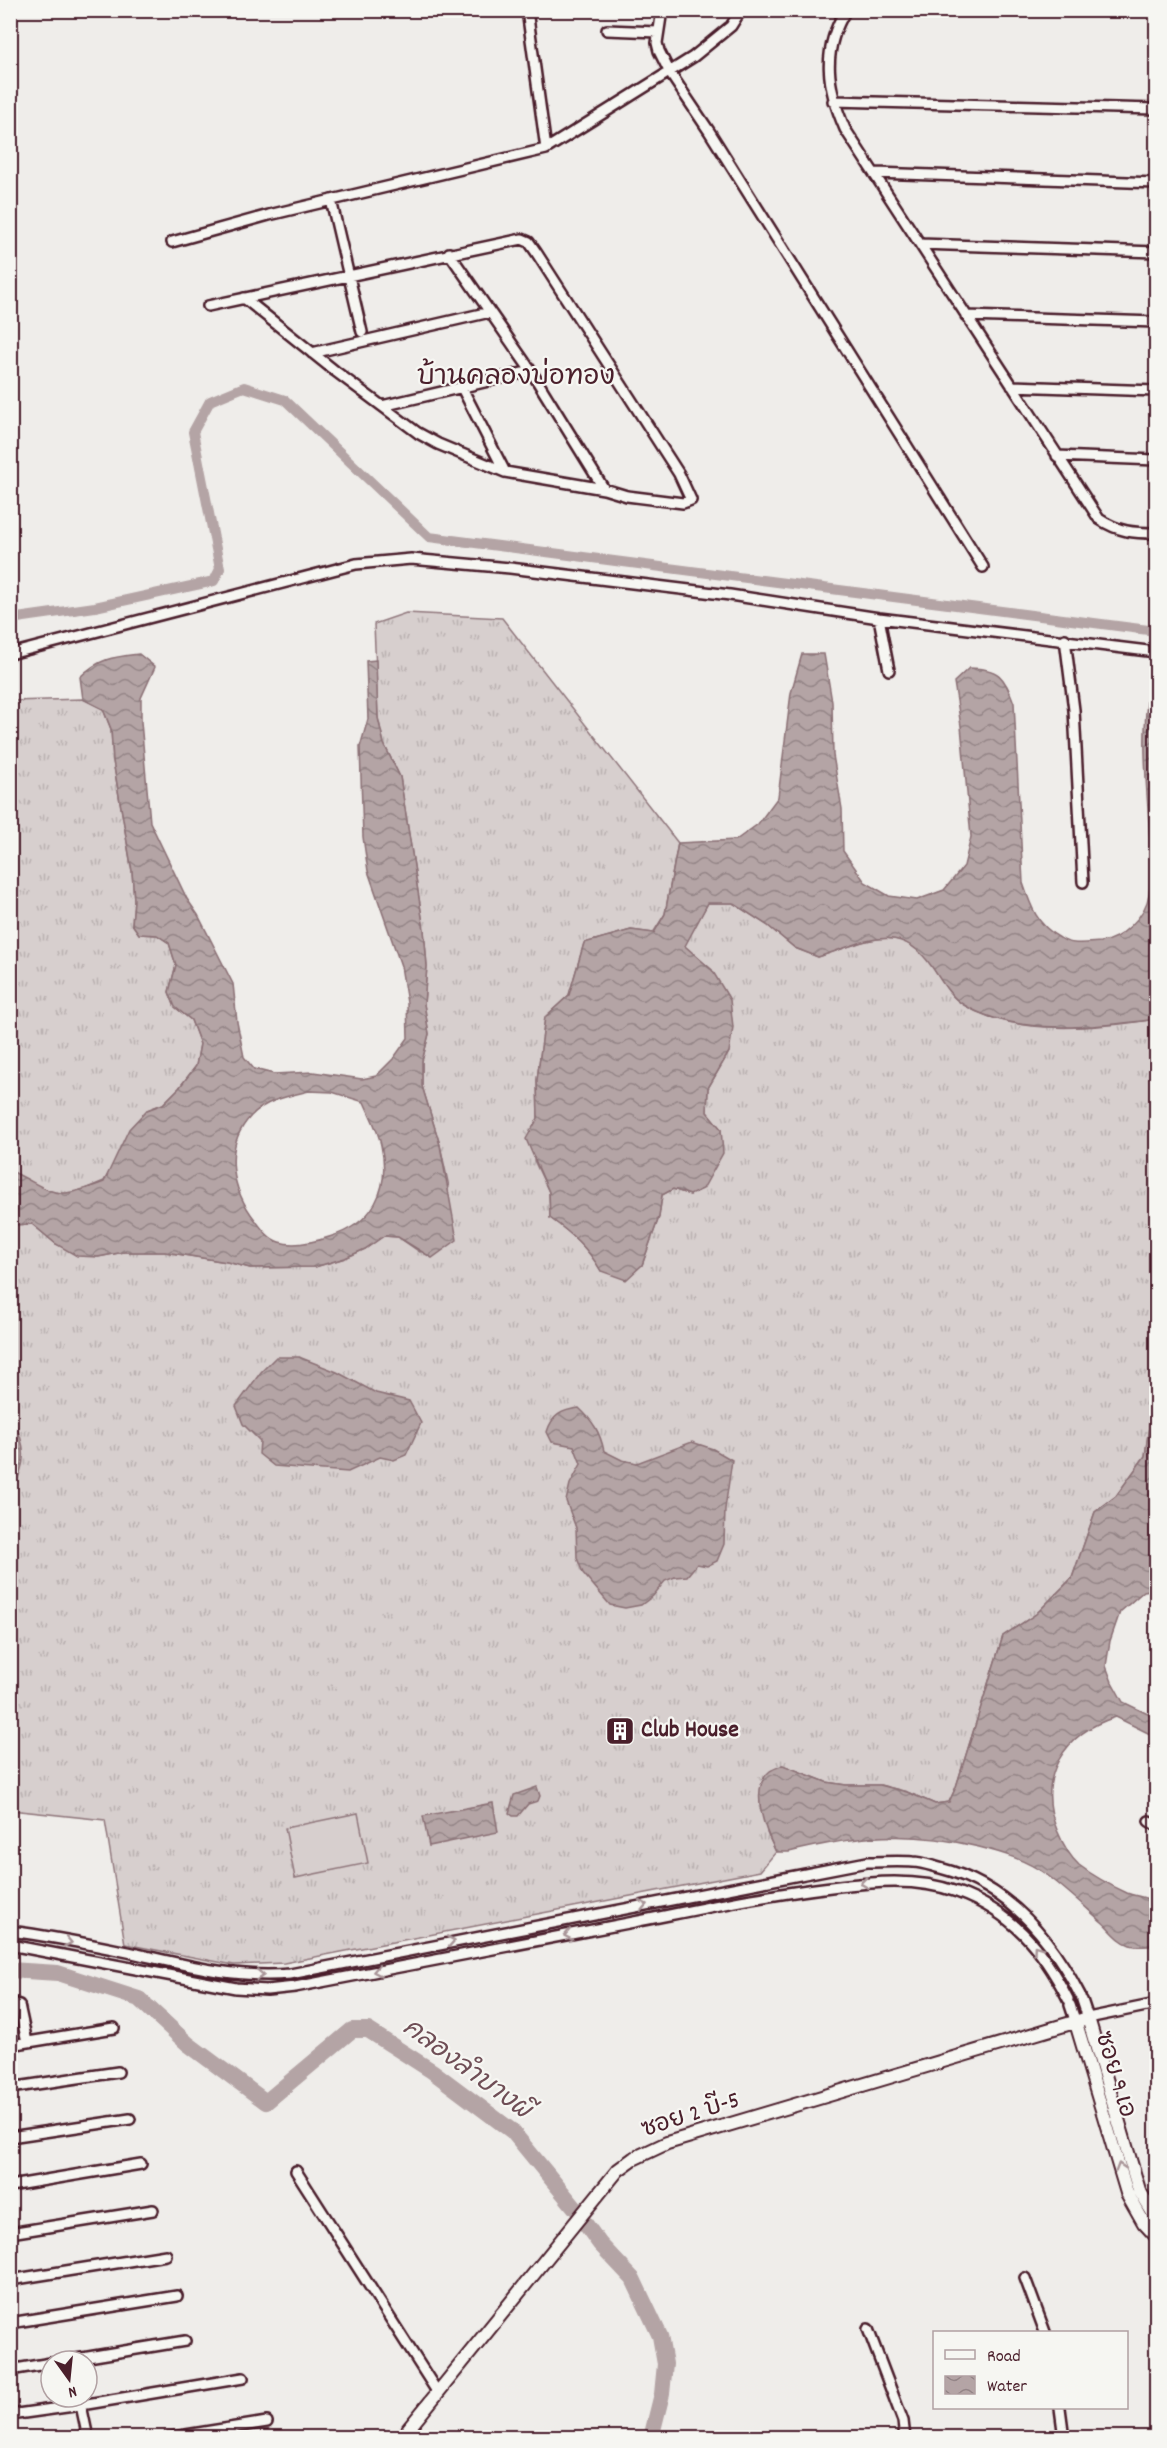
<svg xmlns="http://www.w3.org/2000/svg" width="1167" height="2448" font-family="Dekko,'Playpen Sans Thai',sans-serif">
<defs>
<pattern id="grass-tufts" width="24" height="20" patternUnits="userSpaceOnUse" patternTransform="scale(1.5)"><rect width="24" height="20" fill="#d7cfce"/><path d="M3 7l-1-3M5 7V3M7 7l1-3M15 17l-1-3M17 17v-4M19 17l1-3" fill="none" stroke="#bab1b1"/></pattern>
<pattern id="water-waves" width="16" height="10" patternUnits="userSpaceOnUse" patternTransform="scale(1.5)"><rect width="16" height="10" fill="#b4a4a5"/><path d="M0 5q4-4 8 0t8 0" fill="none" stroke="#948587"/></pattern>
</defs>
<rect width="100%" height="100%" fill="#efedea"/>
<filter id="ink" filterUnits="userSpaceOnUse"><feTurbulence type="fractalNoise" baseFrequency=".0167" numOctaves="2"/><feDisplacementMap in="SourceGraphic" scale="12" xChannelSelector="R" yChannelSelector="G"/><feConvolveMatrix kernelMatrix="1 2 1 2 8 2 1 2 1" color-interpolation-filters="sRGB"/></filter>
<g filter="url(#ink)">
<path fill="url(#grass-tufts)" stroke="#90777c" stroke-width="1.5" d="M406 613 502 618 678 843 665 914 653 933 631 930 584 943 569 995 545 1017 537 1080 538 1118 534 1160 549 1192 550 1218C571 1233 588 1248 601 1271L642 1265 659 1217 662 1195 673 1189 690 1195 721 1129 707 1112 708 1088 729 1052 712 970 684 946 708 903H733L767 925 795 948 818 957C861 944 899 918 932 966 941 980 949 996 964 1005 1016 1037 1099 1028 1156 1019V1404L1151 1412 1145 1456 1116 1496 1095 1512 1072 1578 1036 1614 1003 1636 956 1787 949 1802 935 1804 907 1792 880 1785H846L826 1782 782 1765 767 1833 776 1852 760 1871 284 1963 234 1965 125 1944 105 1820 11 1810 10 1492 17 1481 18 1430 11 1417V1225L32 1224 56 1244 98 1257 124 1252H165L227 1262 250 1268 315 1267 345 1258 365 1249 383 1236 398 1237 420 1252 449 1187 440 1145 422 1086V1061L429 1034 424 1004 427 966 424 930 400 777 384 744 378 718 374 624Z
M83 699 103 709 111 729 113 761 132 871 134 900 132 924 139 934 157 935 169 943 176 965 169 992 175 1007 191 1020 200 1044 196 1066 179 1088 163 1104 147 1110 104 1181 75 1193 58 1194 40 1188 11 1171V701Z"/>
<path fill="#d7cfce" stroke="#90777c" stroke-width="1.5" d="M358 1813 368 1863 295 1878 285 1828Z"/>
<path fill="url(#water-waves)" stroke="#8a6f74" stroke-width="1.5" fill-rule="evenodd" d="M139 654 155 667 141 698V722L150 822 187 899 198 915 233 984 237 1022 244 1057 254 1069 274 1074 313 1072 362 1079 376 1076 393 1059 408 1038 407 1003 401 966 368 871 363 837 360 747 368 719 366 661 376 660 378 718 384 744 400 777 424 930 427 966 424 1004 429 1034 422 1061V1086L440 1145 457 1240 432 1258 398 1237 384 1236 365 1249 345 1258 315 1267 250 1268 227 1262 165 1252H124L98 1257 77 1256 56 1244 32 1224 11 1225V1171C57 1193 52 1202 104 1182L129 1129 147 1110 163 1104 179 1088 196 1066 200 1044 191 1020 175 1007 169 992 176 965 169 943 157 935 139 934 132 924 134 900 132 871 113 761 111 729 103 709 83 699 80 677C100 658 113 657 139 654ZM309 1091 332 1092 364 1102C370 1116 378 1130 381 1145 391 1190 373 1224 329 1237 314 1242 295 1247 279 1242 269 1239 262 1229 256 1221 232 1191 222 1147 251 1116 266 1100 288 1096 309 1091Z
M802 654H824L832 702 833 755 842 809 843 851 865 882 889 896 917 900 944 890 964 866 971 837 961 726 954 682 969 668C999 668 1004 676 1014 703L1023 883C1031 907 1037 925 1060 938 1072 946 1086 943 1100 942 1121 940 1146 916 1149 894 1152 879 1150 860 1150 844 1148 793 1140 739 1149 689L1156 691V1019C1098 1027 1017 1037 964 1005 949 996 941 980 932 967 899 918 861 944 818 957L795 948 767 925 733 903H708L685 946 712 970 730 1000 733 1027 729 1052 708 1088 707 1112 721 1129 723 1153 703 1189 690 1195 673 1189 662 1195 659 1217 642 1265 626 1280 601 1271C588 1248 571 1233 550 1218L549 1192 526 1139 538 1118 537 1080 545 1017 569 995 584 943 631 930 654 933 665 914 678 843 736 840 758 824 778 797 791 693Z
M276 1357H299L337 1372 376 1393 409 1401 421 1423 406 1455 394 1460 380 1457 348 1472 274 1466 259 1454 260 1441 243 1424 236 1406 261 1372Z
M1156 1404V1589L1144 1591 1120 1612 1110 1641 1106 1666 1112 1682 1123 1702 1156 1718V1737L1116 1717C1063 1733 1036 1778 1057 1830 1062 1842 1070 1857 1079 1865 1092 1875 1112 1886 1127 1893 1137 1897 1148 1896 1156 1904V1940L1153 1946C1146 1946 1137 1947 1130 1945 1119 1942 1111 1930 1102 1922 1084 1906 1066 1889 1047 1875 1026 1860 1003 1853 979 1847 909 1830 859 1835 789 1852H776C766 1832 748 1789 770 1771 773 1769 779 1767 783 1765L826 1782 846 1785H880L907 1792 935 1804 949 1802 956 1787 1003 1636 1036 1614 1072 1578 1095 1512 1116 1496 1145 1456 1151 1412Z
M579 1408C593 1421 600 1432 604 1451L622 1460 637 1463 692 1442 713 1449 732 1460 725 1509 724 1544 717 1561 707 1566 697 1564 687 1576 675 1577 665 1581 653 1596 641 1605 625 1608 610 1605 583 1573 577 1558 576 1528 566 1501 570 1484 581 1464 574 1446 552 1442 547 1432C552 1415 562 1410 579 1408Z
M11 1417C28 1446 27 1464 11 1492Z
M537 1787 540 1796 538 1801 528 1804 518 1816H513L509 1813 514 1795Z
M493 1803 498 1832 429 1846 423 1816Z"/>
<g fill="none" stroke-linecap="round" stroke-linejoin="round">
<path stroke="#b4a4a5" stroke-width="10" d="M10 619 95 607 214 581 220 569 193 432 210 401 244 387 285 400 429 537 1156 631"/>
<path stroke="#b4a4a5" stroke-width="16" d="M10 1970 58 1973 139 1999 188 2044 266 2102 352 2030H368L432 2071 512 2131 576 2209
M584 2222 600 2244 633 2279 660 2336 665 2364 662 2394 651 2438"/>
<g stroke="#4a1f2b" stroke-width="14">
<path id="minor" d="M527 10 546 149
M662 10 657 43 659 51 670 73 709 131 983 567
M846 10C821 50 827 88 845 129L1099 519C1119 532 1133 533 1156 533
M607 30 658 32
M833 101 1156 109
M875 173 1156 183
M331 200 362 332
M172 242 269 215 546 149 693 57 731 26 741 10
M920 244 1156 252
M449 253 531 371 604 489
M208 306 522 239 529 242 536 252 679 474 691 500 683 503 627 496 604 489 505 472 438 444 418 433 335 371 244 298
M966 316 1156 322
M312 353 490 312
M1012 386 1156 391
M462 388 505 472
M382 406 531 371
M1057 456 1156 460
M879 618 889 670
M1065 639 1074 710 1083 882
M10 654 356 564 411 559 510 568 730 595 879 618 1156 652
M1149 1821 1156 1825
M10 1931C49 1936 89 1944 128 1952 182 1964 233 1979 290 1974L867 1862C882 1862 898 1861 913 1862 922 1862 932 1866 940 1868 1007 1885 1050 1936 1080 1995
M10 1945 236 1988 267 1990 295 1987C408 1965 521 1944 634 1922 700 1909 764 1895 831 1887 872 1882 917 1877 957 1892 1012 1912 1042 1948 1068 1999
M1082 2000 1088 2018 1156 2004
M10 2002 19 2005 27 2042
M1070 2005 1076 2023
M10 2045 114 2028
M10 2088 118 2072
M10 2137 130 2119
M296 2171 438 2393
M10 2186 141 2164
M10 2233 153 2210
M1025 2278 1045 2332
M10 2280 166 2255
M10 2323 177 2296
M868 2329 903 2421 905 2438
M64 2361 185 2341
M10 2370 51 2363
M81 2405 88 2438
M1060 2408 1064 2438
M10 2415 81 2405 243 2378
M167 2438 267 2422"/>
</g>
<g stroke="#4a1f2b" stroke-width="16">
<path id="tertiary" d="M1076 2023 1127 2193 1144 2223 1156 2236
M401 2438 618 2170 633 2159 667 2143 1088 2018 1139 2190 1156 2218"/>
</g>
<use href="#minor" stroke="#f6f6f2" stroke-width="9"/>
<use href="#tertiary" stroke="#f6f6f2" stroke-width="12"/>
</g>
<defs><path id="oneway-chevron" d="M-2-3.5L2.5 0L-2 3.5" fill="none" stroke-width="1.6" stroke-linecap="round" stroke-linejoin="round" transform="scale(1.5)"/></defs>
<g stroke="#a99598">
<use href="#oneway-chevron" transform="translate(864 1883) rotate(173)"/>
<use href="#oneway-chevron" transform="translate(643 1905) rotate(-11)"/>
<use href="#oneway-chevron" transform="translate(568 1935) rotate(169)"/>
<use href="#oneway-chevron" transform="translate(451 1941) rotate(-10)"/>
<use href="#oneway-chevron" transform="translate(68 1942) rotate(11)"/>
<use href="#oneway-chevron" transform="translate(1037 1949) rotate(-125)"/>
<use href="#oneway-chevron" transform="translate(377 1971) rotate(169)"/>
<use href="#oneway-chevron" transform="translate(260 1975) rotate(3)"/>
<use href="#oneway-chevron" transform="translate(1120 2167) rotate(-107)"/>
</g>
</g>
<defs>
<g id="building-square" transform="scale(1.5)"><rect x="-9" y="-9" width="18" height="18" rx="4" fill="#4a1f2b" stroke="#f6f6f2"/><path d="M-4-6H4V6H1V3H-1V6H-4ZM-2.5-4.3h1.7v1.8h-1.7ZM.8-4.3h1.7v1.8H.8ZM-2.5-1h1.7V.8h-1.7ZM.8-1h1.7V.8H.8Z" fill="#fff"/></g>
</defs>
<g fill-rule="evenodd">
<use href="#building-square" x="620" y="1731"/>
</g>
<g text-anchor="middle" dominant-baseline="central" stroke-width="4.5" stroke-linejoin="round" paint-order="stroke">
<g font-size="24" font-weight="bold" fill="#4a1f2b" stroke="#f6f6f2" text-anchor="start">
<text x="641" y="1731">Club House</text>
</g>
<g font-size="24" fill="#4a1f2b" stroke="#f6f6f2">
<text transform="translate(1114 2075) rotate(73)">ซอย 9 เอ</text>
<text transform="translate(691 2116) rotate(-18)">ซอย 2 บี-5</text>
</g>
<g font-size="26" font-style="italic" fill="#6f4e56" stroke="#f6f6f2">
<text transform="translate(466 2070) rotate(36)">คลองลำบางผี</text>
</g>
<g font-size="27" fill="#4a1f2b" stroke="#f6f6f2">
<text x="516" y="378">บ้านคลองบ่อทอง</text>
</g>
</g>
<rect width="1167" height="2448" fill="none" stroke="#f6f6f2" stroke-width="36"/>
<rect x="18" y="18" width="1131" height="2412" fill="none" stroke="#4a1f2b" stroke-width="2" filter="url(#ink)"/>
<rect x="933" y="2331" width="195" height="78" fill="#f6f6f2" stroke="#b1a0a2" stroke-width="1.5"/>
<rect x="945" y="2350" width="30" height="9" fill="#f6f6f2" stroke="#b1a0a2" stroke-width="1.5"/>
<text x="987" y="2361" font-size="18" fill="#4a1f2b">Road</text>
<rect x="945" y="2376" width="30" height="18" fill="url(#water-waves)" stroke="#b1a0a2" stroke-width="1.5"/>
<text x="987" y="2391" font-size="18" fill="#4a1f2b">Water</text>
<g transform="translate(69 2379) rotate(165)"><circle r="28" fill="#f6f6f2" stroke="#b1a0a2" stroke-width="1.5"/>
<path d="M0-4.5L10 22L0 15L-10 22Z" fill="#4a1f2b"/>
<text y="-9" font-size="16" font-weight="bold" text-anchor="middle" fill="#4a1f2b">N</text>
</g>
</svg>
